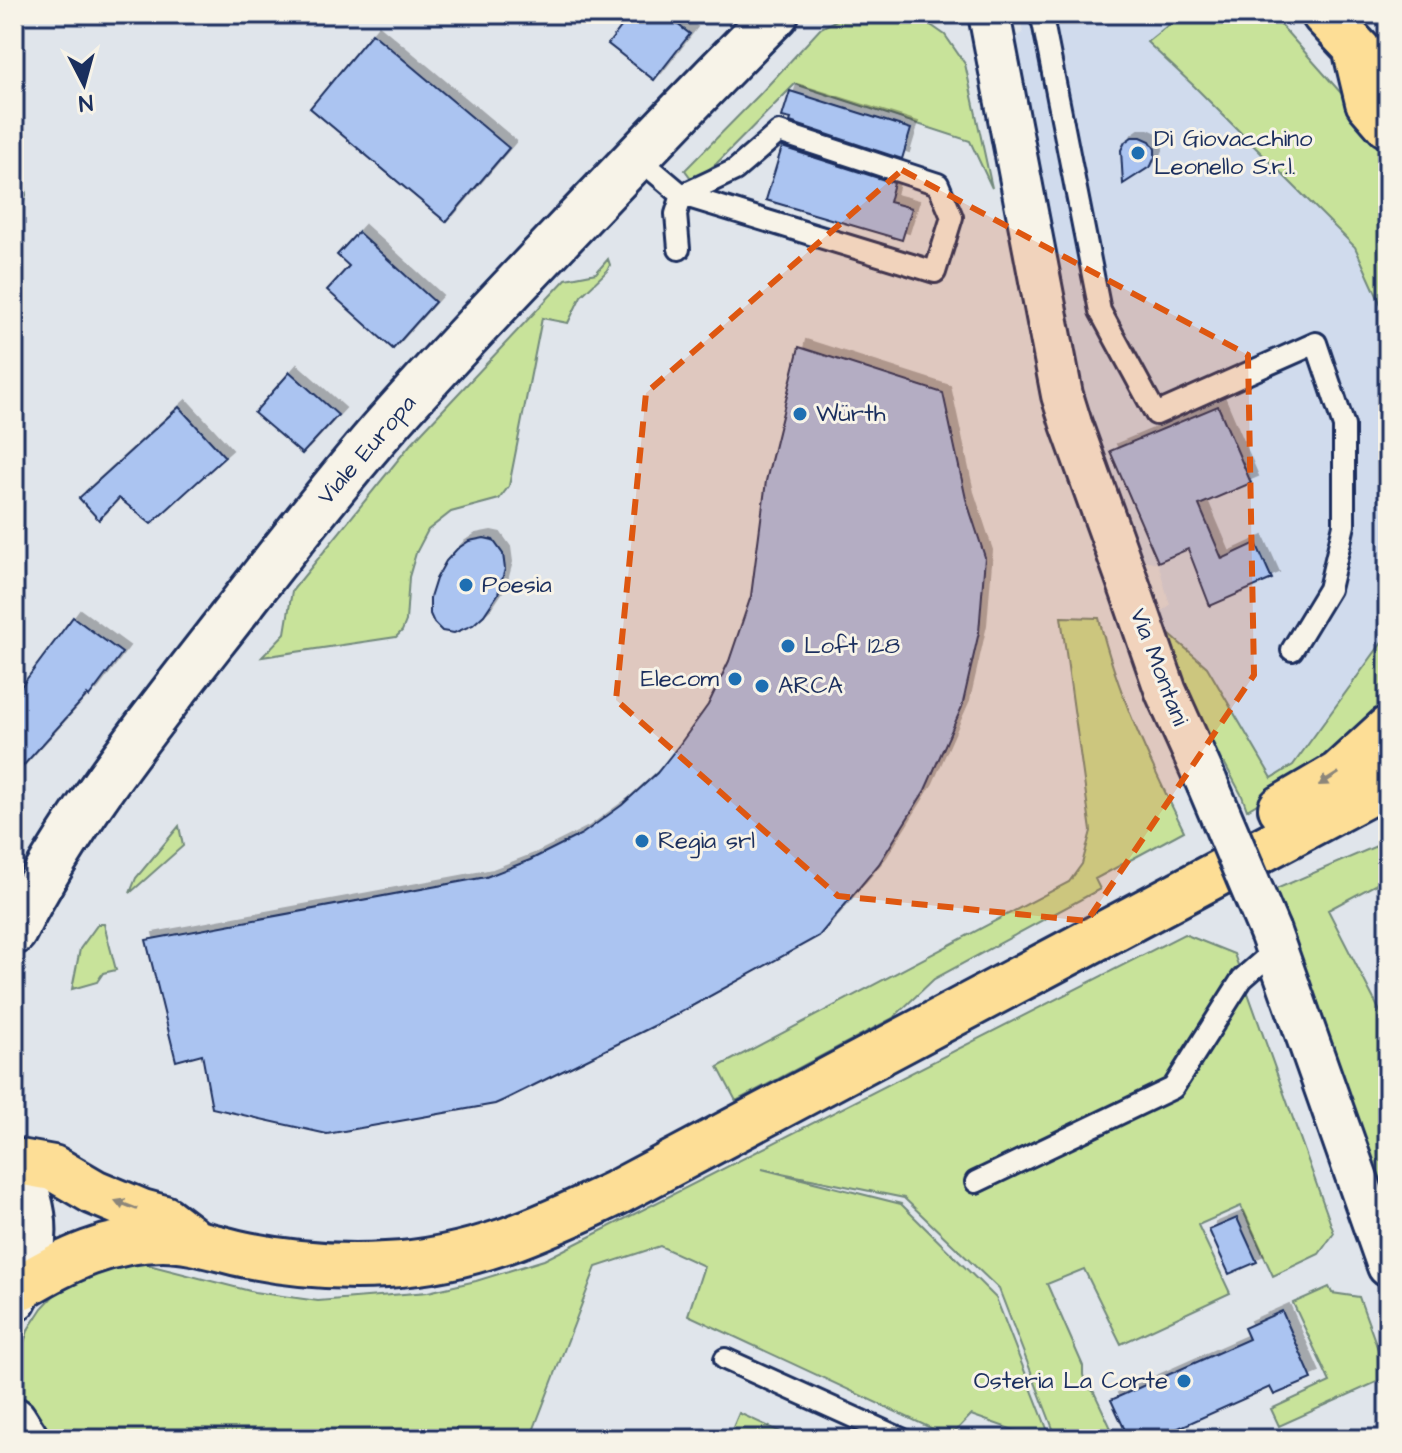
<svg xmlns="http://www.w3.org/2000/svg" width="1402" height="1453" font-family="'Architects Daughter',sans-serif">
<defs>
<filter id="shadow"><feDropShadow dx="7" dy="-7" stdDeviation="0" flood-color="#0004"/></filter>
</defs>
<rect width="100%" height="100%" fill="#e0e5eb"/>
<filter id="ink" filterUnits="userSpaceOnUse"><feTurbulence type="fractalNoise" baseFrequency=".0125" numOctaves="2"/><feDisplacementMap in="SourceGraphic" scale="16" xChannelSelector="R" yChannelSelector="G"/><feConvolveMatrix kernelMatrix="1 2 1 2 8 2 1 2 1" color-interpolation-filters="sRGB"/></filter>
<g filter="url(#ink)">
<path fill="#d0dbed" d="M1020 14H1182L1148 43 1194 86 1355 247 1388 320V625L1383 641 1293 765 1272 778 1207 667 1162 628 1157 615 1170 605 1158 563 1139 559 1068 347 1010 41 1023 33Z"/>
<path fill="#c8e39a" stroke="#72897c" stroke-width="2" d="M853 14H915L945 35 965 64 992 188 970 141 795 84 716 164 693 181 685 170 760 94 821 28 846 15Z
M1182 14H1271L1388 146V320L1355 247 1194 86 1147 42Z
M14 101 26 195 14 221Z
M608 259 610 265 607 271 581 296 568 323 542 318 509 486 499 499 451 512 428 530 416 553 409 577 406 621 402 631 396 637 262 657 285 633 292 591 410 445 566 279 596 273Z
M1061 617 1099 618C1117 693 1150 762 1184 831L1095 879 1100 889 934 979 893 1018 736 1101 718 1067 1069 882 1082 864 1091 831Z
M1388 625V696L1362 730 1314 770 1247 810 1242 796 1225 764 1217 768 1162 628 1207 667 1272 778 1293 765 1383 641Z
M179 826 183 846 130 893 136 878Z
M1388 841V878L1328 910 1388 1027V1220L1355 1137 1276 889Z
M98 924H104L116 970 103 973 97 982 72 989 80 949Z
M1184 934 1234 954 1334 1233 1319 1254 1273 1276 1241 1206 1198 1225 1230 1293 1121 1344 1084 1269 1047 1284 1083 1366V1375L1087 1386 1094 1392 1116 1439H1057L999 1289 904 1198 762 1169 901 1204 996 1298 1051 1439H1039L971 1415 950 1437 688 1315 704 1266 660 1246 596 1267 530 1439 504 1436 502 1439H43L19 1402 22 1348 29 1328 42 1308 59 1290 95 1264 129 1260 254 1292 318 1301 428 1292 476 1281 544 1260Z
M1329 1287 1332 1293 1359 1297 1388 1377 1279 1426 1271 1409 1330 1382 1293 1303Z
M739 1413 796 1439H728Z"/>
<path fill="#abc4f1" stroke="#1b2f5e" stroke-width="2" filter="url(#shadow)" d="M631 14H664L690 34 654 80 608 44Z
M372 33 509 148 446 222 310 108Z
M790 91 911 129 902 159 790 122 791 119 782 117Z
M1132 137H1141L1150 141 1155 149V157L1151 166 1123 184 1121 150 1125 142Z
M782 147 894 183 889 202 912 208 902 240 766 200Z
M358 232 435 302 393 349 327 290 349 266 337 255Z
M799 347 943 393 966 499 985 557 979 632 962 707 925 790 879 864 819 936 672 1017 504 1100 495 1104 327 1134 212 1108 202 1054 176 1061 146 940 486 877 530 860 582 834 622 805 657 773 680 744 708 705 729 661 751 596 766 481Z
M290 372 338 415 302 454 254 413Z
M1218 406 1251 483 1199 505 1222 559 1256 543 1272 579 1210 606 1188 549 1158 562 1110 451Z
M179 407 225 457 151 524 119 498 99 520 79 498Z
M484 538 493 540 503 554 505 569 498 594 484 615 473 625 454 633 442 631 434 623 430 614V598L436 579 446 561 457 549 469 541Z
M73 617 122 653 89 697 87 695 14 776V696Z
M1237 1218 1257 1262 1229 1274 1209 1230Z
M1282 1311 1312 1379 1274 1395 1270 1387 1154 1439H1129L1111 1400 1249 1339 1244 1328Z"/>
<g fill="none" stroke-linecap="round" stroke-linejoin="round">
<g stroke="#1b2f5e" stroke-width="26">
<path id="lane" d="M1038 14 1043 22 1100 311 1156 414 1316 343 1344 426V525L1329 589 1292 650
M637 157 682 195 935 272 952 217 938 184 779 132 735 170 682 195 676 214 679 249
M976 1182 1173 1088 1242 979 1276 949
M725 1359 902 1439"/>
</g>
<g stroke="#1b2f5e" stroke-width="46">
<path id="street" d="M989 14 1062 395 1071 424 1125 574 1166 692 1207 783
M1270 932 1388 1266"/>
</g>
<g stroke="#1b2f5e" stroke-width="50">
<path id="secondary" d="M14 932C71 819 152 719 230 619 279 556 328 492 381 431 438 366 498 303 558 240 630 164 702 88 776 14
M14 1166C41 1211 39 1254 14 1299
M14 1420 26 1439"/>
</g>
<g stroke="#1b2f5e" stroke-width="50">
<path id="highway" d="M1324 14 1388 82
M1357 56 1368 102 1388 125
M1281 808 1339 774 1388 729
M14 1161 53 1168 94 1192 142 1212 164 1218 189 1237
M21 1287C66 1260 109 1239 163 1239 192 1239 218 1249 247 1255 292 1264 339 1268 386 1265 471 1261 541 1229 616 1193L1388 783"/>
</g>
<use href="#lane" stroke="#f7f3e8" stroke-width="20"/>
<use href="#street" stroke="#f7f3e8" stroke-width="40"/>
<use href="#secondary" stroke="#f7f3e8" stroke-width="44"/>
<use href="#highway" stroke="#fdde96" stroke-width="44"/>
<g stroke="#1b2f5e" stroke-width="46" stroke-linecap="butt">
<path id="street-bridge" d="M1207 783 1270 932"/>
</g>
<use href="#street-bridge" stroke="#f7f3e8" stroke-width="40"/>
</g>
<defs><path id="oneway-solid" d="M-6-.8H1V-3.2L6.5 0L1 3.2V.8H-6Z" transform="scale(2)"/></defs>
<g fill="#8c867a">
<use href="#oneway-solid" transform="translate(1329 779) rotate(148)"/>
<use href="#oneway-solid" transform="translate(126 1205) rotate(-159)"/>
</g>
</g>
<path fill="#de5710" fill-opacity="0.2" stroke="#de5710" stroke-width="6" stroke-dasharray="16 10" stroke-linejoin="round" d="M902 170 1248 355 1254 675 1087 921 838 896 616 700 646 393Z"/>
<g fill="#1f6fb2" stroke="#f7f3e8" stroke-width="3">
<circle cx="1138" cy="153" r="8"/>
<circle cx="800" cy="414" r="8"/>
<circle cx="466" cy="585" r="8"/>
<circle cx="788" cy="646" r="8"/>
<circle cx="735" cy="679" r="8"/>
<circle cx="762" cy="686" r="8"/>
<circle cx="642" cy="841" r="8"/>
<circle cx="1184" cy="1381" r="8"/>
</g>
<g text-anchor="middle" dominant-baseline="central" stroke-width="6" stroke-linejoin="round" paint-order="stroke">
<g font-size="24" fill="#1b2f5e" stroke="#f7f3e8" text-anchor="start">
<text x="1154" y="139">Di Giovacchino<tspan x="1154" dy="28">Leonello S.r.l.</tspan></text>
<text x="816" y="414">Würth</text>
<text x="482" y="585">Poesia</text>
<text x="804" y="646">Loft 128</text>
<text x="719" y="679" text-anchor="end">Elecom</text>
<text x="778" y="686">ARCA</text>
<text x="658" y="841">Regia srl</text>
<text x="1168" y="1381" text-anchor="end">Osteria La Corte</text>
</g>
<g font-size="24" fill="#1b2f5e" stroke="#f7f3e8">
<text transform="translate(367 450) rotate(-49)">Viale Europa</text>
<text transform="translate(1159 667) rotate(69)">Via Montani</text>
</g>
</g>
<rect width="1402" height="1453" fill="none" stroke="#f7f3e8" stroke-width="48"/>
<rect x="24" y="24" width="1354" height="1405" fill="none" stroke="#1b2f5e" stroke-width="3" filter="url(#ink)"/>
<g transform="translate(84 84) rotate(174)" stroke="#f7f3e8" stroke-width="6" paint-order="stroke">
<path d="M0-6L14 30L0 20L-14 30Z" fill="#1b2f5e"/>
<text y="-12" font-size="22" font-weight="bold" text-anchor="middle" fill="#1b2f5e">N</text>
</g>
</svg>
